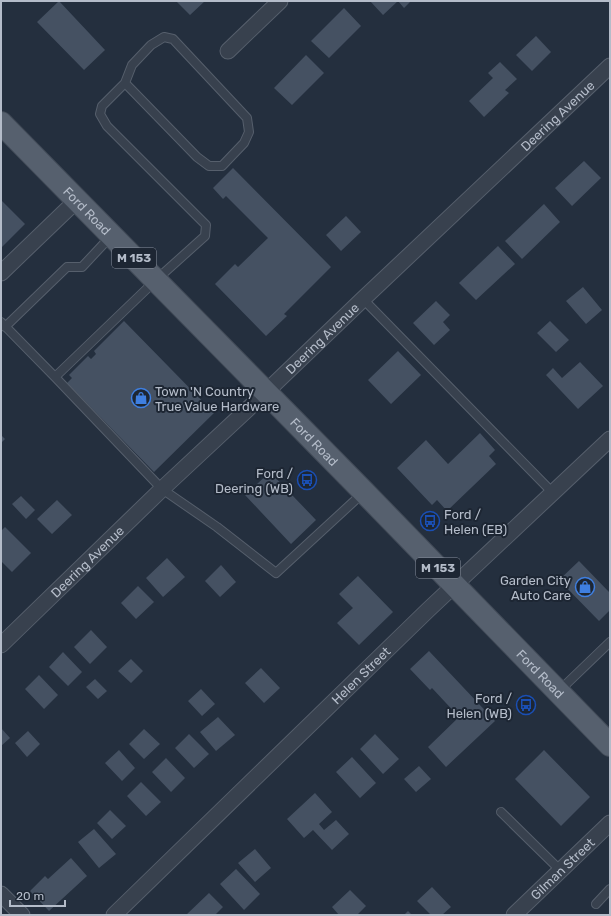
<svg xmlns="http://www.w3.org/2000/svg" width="611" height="916" font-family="Rubik,sans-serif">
<rect width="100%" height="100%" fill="#242f3e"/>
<path fill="#455162" d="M59 1 105 50 84 70 37 22Z
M176 1H205L190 15Z
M370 1H411L404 8 398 1 383 15Z
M344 8 361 26 329 58 311 41Z
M536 36 551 52 532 71 516 55Z
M306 55 324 73 292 105 274 88Z
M500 62 517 79 505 90 509 93 484 117 469 101 493 78 488 73Z
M584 161 601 178 572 206 555 188Z
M233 168 331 267 284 314 287 316 266 336 215 284 235 264 238 267 268 238 226 196 223 199 213 188Z
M1 200 25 224 1 248Z
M544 204 560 222 522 259 505 241Z
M346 216 361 232 341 251 326 235Z
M498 246 515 264 476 300 459 283Z
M583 287 602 310 586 324 566 301Z
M436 301 450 315 443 322 450 330 434 345 413 323Z
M124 321 214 413 154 472 67 383 72 378 69 375 88 356 91 359 96 354 94 351Z
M550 321 569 340 556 352 537 333Z
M398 351 421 375 391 404 368 380Z
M580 362 603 386 578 409 546 375 553 368 562 378Z
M480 433 495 450 489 456 496 464 447 511 437 500 432 505 397 468 426 440 448 464Z
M1 435 5 439 1 443Z
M270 472 316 520 291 544 245 495Z
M21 496 35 510 26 519 12 504Z
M57 500 72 515 52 534 37 519Z
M5 527 31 553 12 572 1 561V531Z
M167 558 185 577 163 597 146 578Z
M579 561 610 593V610L599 621 559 580Z
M221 565 236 582 220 597 205 581Z
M358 576 393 612 359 645 337 623 353 608 339 594Z
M138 586 154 602 136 619 121 603Z
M91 630 107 647 90 664 74 647Z
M429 651 495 721 446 767 428 747 459 717 432 688 430 690 410 669Z
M63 652 82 672 68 686 49 667Z
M131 659 143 671 131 683 118 671Z
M261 668 280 688 264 703 245 683Z
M39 675 58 695 44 709 25 689Z
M95 679 107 691 98 699 86 687Z
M201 689 215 704 202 716 188 701Z
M218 717 235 735 216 751 200 732Z
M1 728 10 738 1 746Z
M144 729 160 744 144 759 129 744Z
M28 731 40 744 27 757 15 743Z
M189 734 209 754 194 768 175 748Z
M375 734 399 759 383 774 360 749Z
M119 750 135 768 122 781 105 763Z
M544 750 590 797 561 826 515 779Z
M352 757 376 783 360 798 336 772Z
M166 758 185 778 171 792 152 772Z
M419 766 431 779 416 792 404 779Z
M141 782 161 802 146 816 127 796Z
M315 793 332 812 319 824 324 830 336 820 349 834 332 850 313 830 304 838 287 819Z
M110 810 126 826 112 839 97 823Z
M94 829 116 854 99 868 78 842Z
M255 849 271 868 255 882 238 863Z
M71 858 87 876 49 911 30 891 45 876 48 879Z
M236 869 260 894 244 910 220 884Z
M432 887 451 907 442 915H431L417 901Z
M350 890 366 906 357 915H339L332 907Z
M209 893 223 907 215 915H186Z
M408 911 412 915H404Z"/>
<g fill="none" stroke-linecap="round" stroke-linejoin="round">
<g stroke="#565f6c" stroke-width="10">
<path id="service" d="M363 299 553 493
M1 322 55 377 162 489 217 527 276 573 364 492
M5 327 67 267H82L111 236
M55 377 156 280 205 236 206 225 107 126 100 114 102 106 125 83 132 65 151 45 164 37 173 39 247 118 249 132 244 143 222 166H209L197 157 125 83
M559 691 610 642
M501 812 560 870
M596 904 610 889"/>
</g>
<g stroke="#565f6c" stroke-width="17">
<g id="minor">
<path d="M228 51 280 1"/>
<path d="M1 273 77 200"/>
<path id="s1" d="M1 645 162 489 265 393 363 299 610 66"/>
<path d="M1 894 22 915"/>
<path id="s2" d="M114 915 428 610 610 439"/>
<path id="s3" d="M514 915 610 823"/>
</g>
</g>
<g stroke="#414a57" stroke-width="24">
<g id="primary">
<path id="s4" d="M1 123 364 492 610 745"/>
</g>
</g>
<use href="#service" stroke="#38414e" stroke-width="8"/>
<use href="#minor" stroke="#38414e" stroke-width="15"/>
<use href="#primary" stroke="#56606e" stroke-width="22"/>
</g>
<defs>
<g id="shop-ring" transform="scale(1)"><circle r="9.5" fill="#1d2633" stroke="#3f7fe0" stroke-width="1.5"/><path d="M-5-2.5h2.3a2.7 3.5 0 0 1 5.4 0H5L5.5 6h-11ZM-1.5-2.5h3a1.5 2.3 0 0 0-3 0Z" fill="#3f7fe0"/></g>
<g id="bus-ring" transform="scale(1)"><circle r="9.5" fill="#1d2633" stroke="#1a4fb4" stroke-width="1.5"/><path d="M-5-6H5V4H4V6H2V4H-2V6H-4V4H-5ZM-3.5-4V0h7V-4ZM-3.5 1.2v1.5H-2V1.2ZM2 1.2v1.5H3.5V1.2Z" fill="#1a4fb4"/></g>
</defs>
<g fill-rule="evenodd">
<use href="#shop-ring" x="141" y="398"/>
<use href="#bus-ring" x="307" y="480"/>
<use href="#bus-ring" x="430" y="521"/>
<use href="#shop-ring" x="585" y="587"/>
<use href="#bus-ring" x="526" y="705"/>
</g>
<g text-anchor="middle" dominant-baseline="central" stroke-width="4" stroke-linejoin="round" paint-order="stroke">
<g fill="#1d2633" stroke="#878f9c" stroke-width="1">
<rect x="112" y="248" width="44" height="20" rx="3"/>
<rect x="416" y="558" width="44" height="20" rx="3"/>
</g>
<g font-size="12" font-weight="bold" fill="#b4bcc9">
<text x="134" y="258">M 153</text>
<text x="438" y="568">M 153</text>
</g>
<g font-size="13" fill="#b4bcc9" stroke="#1d2633">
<text stroke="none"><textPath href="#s1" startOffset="768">Deering Avenue</textPath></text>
<text stroke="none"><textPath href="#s4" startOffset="123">Ford Road</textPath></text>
<text stroke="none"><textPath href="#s1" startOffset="444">Deering Avenue</textPath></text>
<text stroke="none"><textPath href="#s4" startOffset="447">Ford Road</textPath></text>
<text stroke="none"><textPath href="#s1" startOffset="120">Deering Avenue</textPath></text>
<text stroke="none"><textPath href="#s4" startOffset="771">Ford Road</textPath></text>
<text stroke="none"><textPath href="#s2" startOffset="344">Helen Street</textPath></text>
<text stroke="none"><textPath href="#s3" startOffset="67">Gilman Street</textPath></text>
</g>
<g font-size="13" fill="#b4bcc9" stroke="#1d2633" text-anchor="end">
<text x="155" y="391" text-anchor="start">Town 'N Country<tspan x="155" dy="15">True Value Hardware</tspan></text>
<text x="293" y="473">Ford /<tspan x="293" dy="15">Deering (WB)</tspan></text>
<text x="444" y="514" text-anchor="start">Ford /<tspan x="444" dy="15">Helen (EB)</tspan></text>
<text x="571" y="580">Garden City<tspan x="571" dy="15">Auto Care</tspan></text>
<text x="512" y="698">Ford /<tspan x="512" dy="15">Helen (WB)</tspan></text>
</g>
</g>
<rect width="611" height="916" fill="none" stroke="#b4bcc9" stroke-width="4"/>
<path d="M10 900v6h55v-6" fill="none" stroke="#b4bcc9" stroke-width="2"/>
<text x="16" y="900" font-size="12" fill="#b4bcc9" stroke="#1d2633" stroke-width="3" paint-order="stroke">20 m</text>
</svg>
